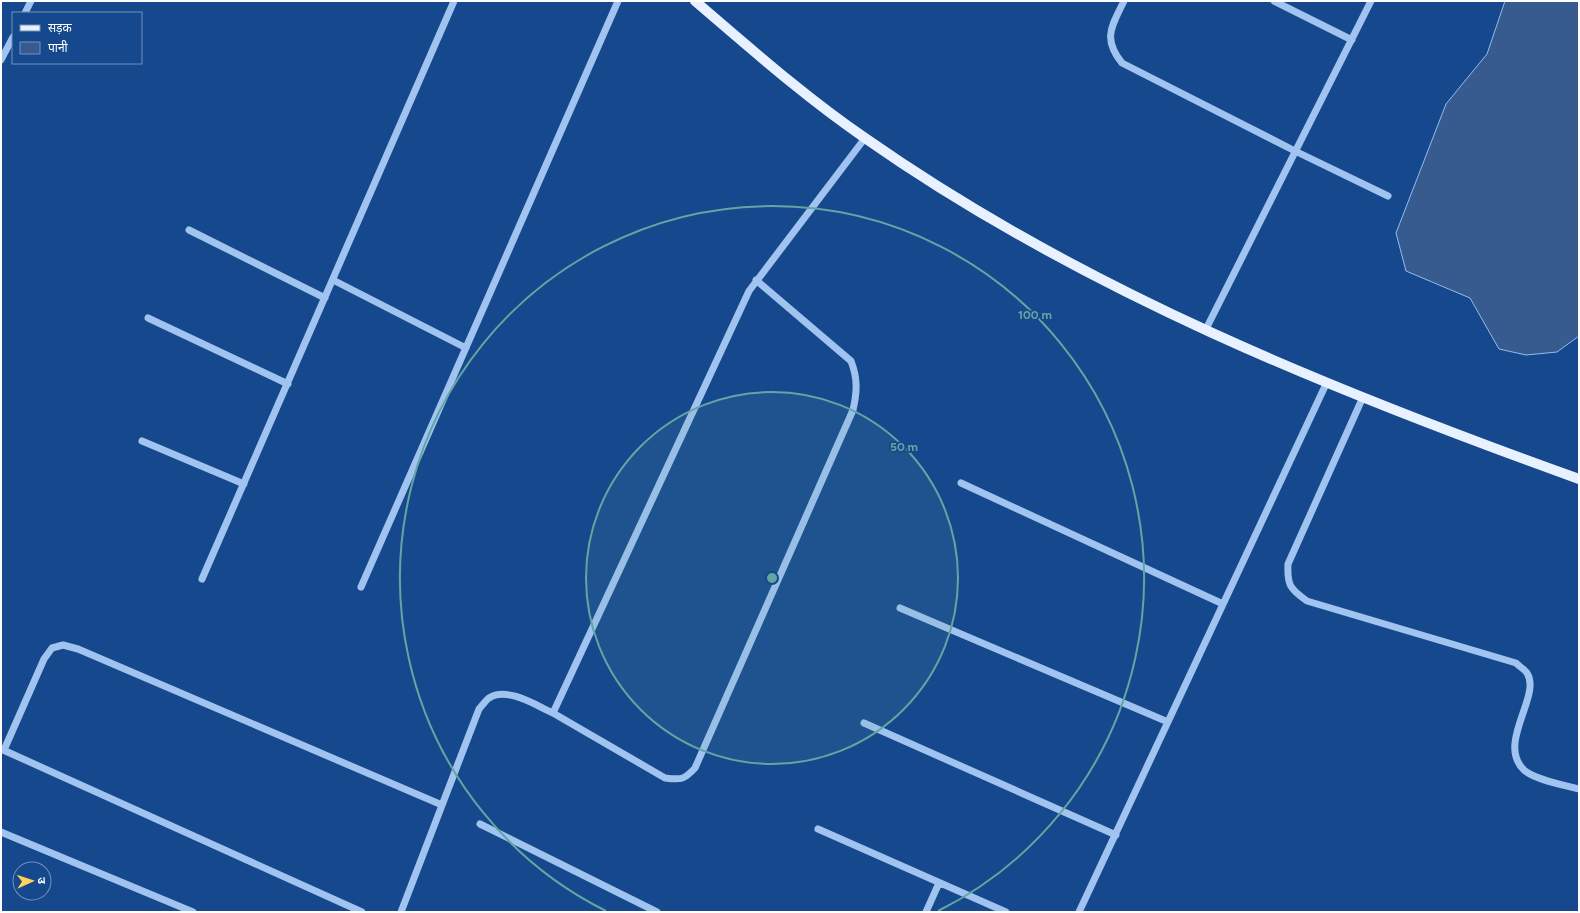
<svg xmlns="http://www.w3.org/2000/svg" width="1580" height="913" font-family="Figtree,'Noto Sans Devanagari',sans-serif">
<rect width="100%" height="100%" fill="#16488d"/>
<path fill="#375b8f" stroke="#92bdf2" d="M1505 1H1579V336L1557 352 1526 355 1499 349 1470 298 1406 271 1396 233 1446 104 1487 54Z"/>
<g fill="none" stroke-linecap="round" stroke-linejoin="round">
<path stroke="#a0c3f0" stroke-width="7" d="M1124 1C1112 26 1102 38 1122 63L1295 151 1388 196
M1274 1 1352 40
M25 13 31 1
M1 60 13 37
M189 230 325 298
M333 280 466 348
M148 318 288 384
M1206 329 1371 1
M1363 397 1288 564C1287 585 1290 589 1307 601L1516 663C1519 666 1525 670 1527 673 1542 696 1496 743 1524 770 1535 780 1565 785 1579 789
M142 441 244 484
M961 483 1223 604
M202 579 454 1
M361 587 618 1
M900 608 1168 722
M553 713 665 778C681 780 684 780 695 768L853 410C857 392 858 379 851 361L756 280
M864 723 1116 835
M1 749 362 912
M4 750 44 659 52 648 63 645 78 649 442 805
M480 824 657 912
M818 829 1006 912
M1 832 193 912
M401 912 479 709C482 706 485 701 489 698 507 686 537 706 553 713L749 291 865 138
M926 912 939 883
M1079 912 1327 382"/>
<path stroke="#e8f1ff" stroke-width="10" d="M695 1C750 48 805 97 865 138 1082 290 1331 390 1579 479"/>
</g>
<circle cx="772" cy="578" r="186" fill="#63a6a1" fill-opacity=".12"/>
<g fill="none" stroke="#63a6a1" stroke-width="2">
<circle cx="772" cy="578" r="186"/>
<path d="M606 911A372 372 0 1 1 938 911"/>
</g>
<circle cx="772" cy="578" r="6" fill="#63a6a1" stroke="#16488d" stroke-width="2"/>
<g font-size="12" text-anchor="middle" font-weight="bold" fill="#63a6a1" stroke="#16488d" stroke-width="3.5" stroke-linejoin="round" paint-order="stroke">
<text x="1035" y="319">100 m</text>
<text x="904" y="451">50 m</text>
</g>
<rect width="1580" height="913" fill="none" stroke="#ffffff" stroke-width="4"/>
<rect x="12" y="12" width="130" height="52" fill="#16488d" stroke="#7391bb"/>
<rect x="20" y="25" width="20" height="6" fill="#e8f1ff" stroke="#7391bb"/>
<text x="48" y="32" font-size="12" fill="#ffffff">सड़क</text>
<rect x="20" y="42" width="20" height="12" fill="#375b8f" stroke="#7391bb"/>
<text x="48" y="52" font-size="12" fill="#ffffff">पानी</text>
<g transform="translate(32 881) rotate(87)"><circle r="19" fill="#16488d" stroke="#7391bb"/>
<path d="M0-3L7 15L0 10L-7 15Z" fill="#ffd35e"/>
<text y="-6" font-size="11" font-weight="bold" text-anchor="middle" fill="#ffffff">उ</text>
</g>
</svg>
